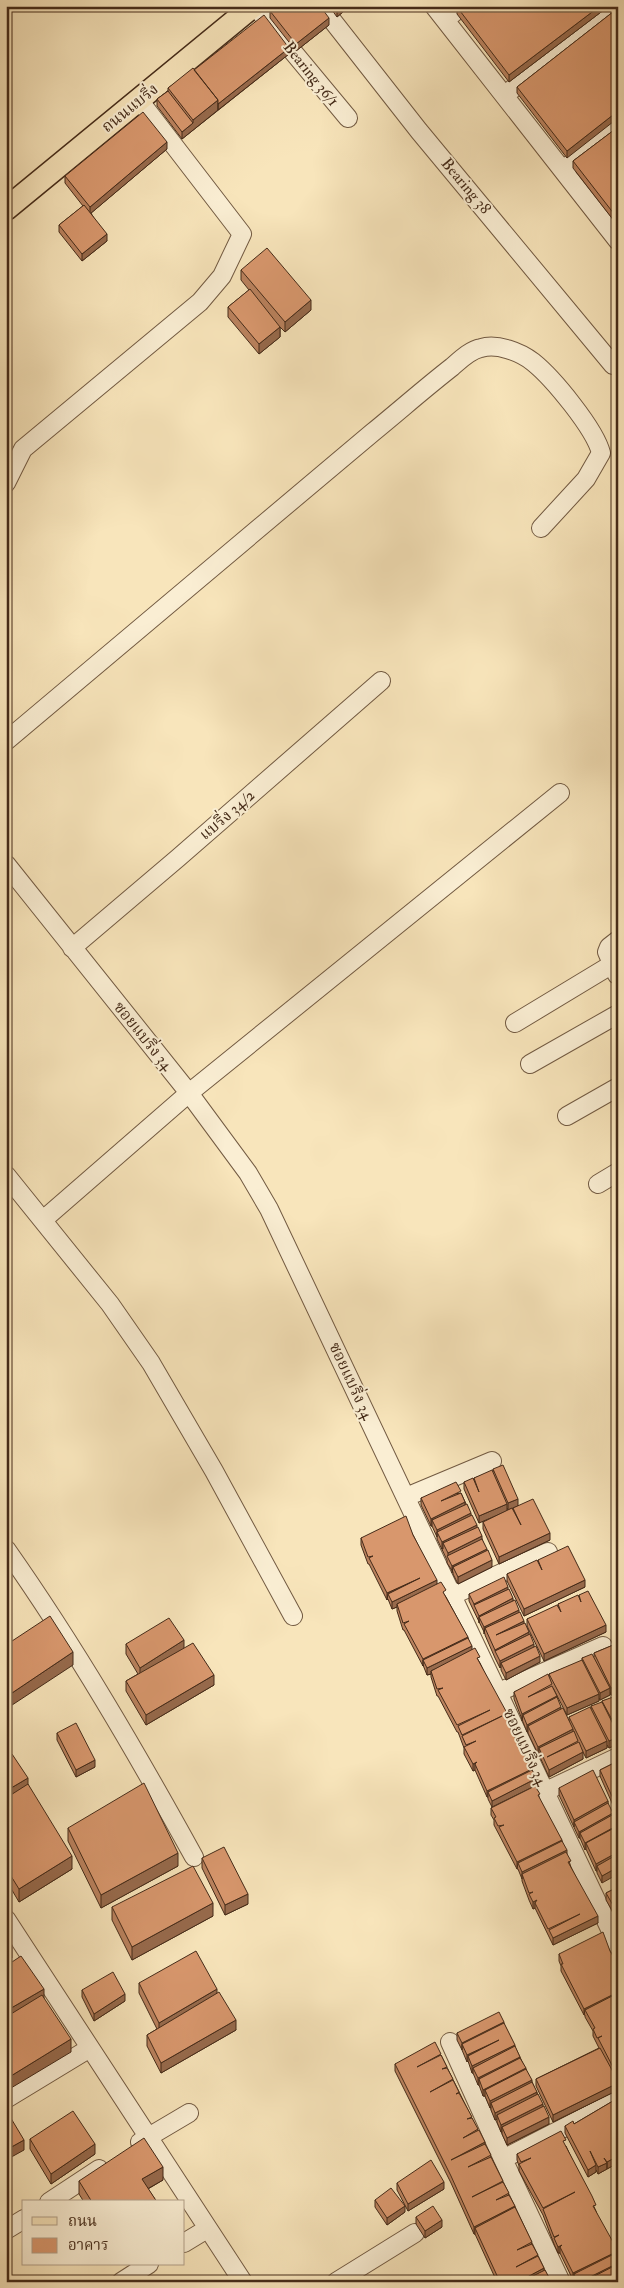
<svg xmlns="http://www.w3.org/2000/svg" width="624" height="2288" font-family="'IM FELL Double Pica','Noto Serif Thai',serif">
<rect width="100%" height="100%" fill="#f8e5bb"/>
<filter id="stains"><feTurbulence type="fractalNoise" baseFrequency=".004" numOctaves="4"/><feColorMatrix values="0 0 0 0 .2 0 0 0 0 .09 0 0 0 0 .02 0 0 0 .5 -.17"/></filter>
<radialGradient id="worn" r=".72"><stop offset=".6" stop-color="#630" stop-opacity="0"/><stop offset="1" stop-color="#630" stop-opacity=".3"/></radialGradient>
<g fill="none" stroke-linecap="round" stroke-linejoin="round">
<g stroke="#725a42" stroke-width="20">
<path id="minor" d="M255 6 348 118
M321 6 419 131 613 365
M434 6 618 241
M445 20 462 6
M505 95 618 6
M563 170 618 126
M6 483 23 449 200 302 222 276 242 234 139 100
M6 741C128 638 250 535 372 433 399 411 425 388 452 367 460 360 470 350 481 348 497 343 520 352 533 362 553 378 595 429 601 453L586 479 541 528
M6 864 189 1093 248 1173 269 1209 618 1946
M72 948 178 858 381 681
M617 975 607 952 609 947 618 940
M515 1023 611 965
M530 1064 618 1014
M567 1116 618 1087
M6 1175 110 1304 151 1363 214 1471 293 1616
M598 1184 618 1172
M43 1220 189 1093 560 793
M406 1497 492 1461
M6 1549C75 1647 136 1752 194 1857
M453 1595 548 1552
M499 1692 603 1646
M546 1791 618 1757
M6 1919 243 2282
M450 2042 503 2159
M6 2099 90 2048
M140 2142 189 2113
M49 2202 99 2169
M6 2230 24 2219
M184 2243 207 2229
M121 2282 149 2264
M336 2282 415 2233
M561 2282 503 2159 618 2100"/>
</g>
<g stroke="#452b19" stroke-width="25">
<path id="major" d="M6 209 253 6"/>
</g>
<use href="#minor" stroke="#faeed3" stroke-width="18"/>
<use href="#major" stroke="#f8e5bb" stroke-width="22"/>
</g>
<path fill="#ba825e" stroke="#452b19" d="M329 6H350L337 17Z
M459 6H609L509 82 457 14V7Z
M618 8 567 158 517 93V87Z
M270 11 329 25 296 51 270 18Z
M289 54 182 139 157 106V99L168 91V88L194 70Z
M618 127V226L573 168V161Z
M167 149 91 213 107 241 82 261 59 232V225L83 206 65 183V176Z
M241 270 311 310 285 332 280 327V337L259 354 228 317V307L249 290 241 280Z
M618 942V953L616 950V943Z
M493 1469 518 1506 508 1510 507 1508 479 1523 464 1489V1482L474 1481V1478L493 1472Z
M461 1493 482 1539 492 1567 458 1584 453 1574V1572L447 1563V1560L437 1539V1537L432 1526H431L421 1505V1498Z
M513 1508 550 1540 499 1564 483 1529V1522L513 1510Z
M413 1535 437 1584 446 1597 468 1638 472 1650 480 1663 511 1729 532 1770 537 1785 536 1786 540 1800 562 1841 571 1867 598 1923 553 1945 535 1908 533 1909 529 1900 522 1881V1879L518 1869H517L494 1825V1820L491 1815V1808L492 1807 488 1799V1797H487L475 1770 473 1771 464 1754V1748L458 1732H457L438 1696H437L431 1677V1674L427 1675 423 1665V1666L404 1630H403L397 1611V1607L392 1609 388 1599 387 1600 369 1564H368L361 1545V1538Z
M538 1560 585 1587 524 1616 507 1581V1574L538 1562Z
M508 1589 529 1634 540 1662 506 1680 501 1670V1667L500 1668 495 1658 485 1635V1634L469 1601V1594Z
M579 1595 606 1632 544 1661 527 1626V1619L558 1607V1604L579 1598Z
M618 1643V1692L611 1695 610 1692V1695L600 1700 599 1698V1701L567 1715 553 1688 561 1709 569 1721V1717L591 1709V1706L602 1704V1701L613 1698V1696L618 1694V1744L609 1748 607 1745V1748L586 1758 581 1748 583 1759 549 1777 539 1755V1753L538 1754 528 1733V1732H527L523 1722 514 1699V1692L549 1677V1674L582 1661V1658L594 1657V1653Z
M126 1644 184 1648 214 1685 146 1725 126 1691V1681L138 1674 126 1654Z
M57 1733 95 1767 76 1777 57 1740Z
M6 1758 28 1785 72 1869 19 1902 6 1880Z
M618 1761 616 1812 600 1776V1770Z
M559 1788 608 1801 602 1883 597 1873V1871H596L586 1849 585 1850 580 1838H579L559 1795Z
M68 1828 178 1866 101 1908 68 1841Z
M202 1858 248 1904 225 1915 202 1868Z
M618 1887V1921L606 1900V1893Z
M112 1907 213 1916 132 1960 112 1920Z
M610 1951 618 1965V2090L553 2122 536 2086V2079L599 2048 593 2036V2031L585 2017V2015H584L561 1971V1966L559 1961V1954Z
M139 1983 217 1994 236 2030 161 2073 147 2046V2035L157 2029 139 1993Z
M82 1990 125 2001 94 2021 82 1997Z
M504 2024 532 2082 543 2106 549 2124 507 2145 502 2134V2132H501L497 2122V2119L495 2120 491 2110V2107L490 2108 485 2096H483L479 2085H478L473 2073H472L468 2061 467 2062 462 2050 457 2040V2033Z
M441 2055 491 2157 544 2270 551 2282H497L475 2234H474L451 2183 395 2071V2064Z
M618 2098V2161L616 2162V2164L607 2169V2168V2169L598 2174 596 2170V2172L588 2177 565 2133V2126L574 2124Z
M30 2139 95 2154 51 2184 30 2149Z
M566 2146 596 2211 618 2282H574V2280H573L560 2253H558L554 2244 543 2215 519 2171V2166L517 2160V2154Z
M163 2180 148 2189 157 2202H84L79 2194V2181Z
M397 2183 444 2189 408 2211 397 2190Z
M375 2200 405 2212 387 2225 375 2207Z
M618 2213V2229L614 2222V2215Z
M416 2217 442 2227 425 2238 416 2224Z"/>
<path fill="#976a4c" stroke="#452b19" d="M341 6H350L337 17V10Z
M600 6H609L509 82V75Z
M329 18V25L296 51V44Z
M289 48V54L218 110V104Z
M218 100V110L182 139V132L193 123V120Z
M618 111V118L567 158V151Z
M167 142V149L90 214V207Z
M107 234V241L82 261V254Z
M311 300V310L285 332V322Z
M280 327V337L259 354V344Z
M518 1499V1506L508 1510V1503Z
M465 1502V1509L432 1520V1526H431V1519Z
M507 1504V1511L479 1523V1516Z
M471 1513V1520L437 1532V1537V1530Z
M477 1525V1532L443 1543V1549H442V1542Z
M550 1533V1540L499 1564V1557Z
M482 1536V1543L448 1556V1553Z
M487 1549V1555L453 1567 452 1573V1566Z
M492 1560V1567L458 1584V1577Z
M420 1578 388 1594 387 1600V1593Z
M437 1580V1587L397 1604V1607L392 1609V1602Z
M585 1580V1587L524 1616V1609Z
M508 1587V1594L474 1605V1604Z
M513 1598V1605L479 1617V1623V1616Z
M519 1610V1616L485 1628 484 1634V1627Z
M524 1621V1628L496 1635Z
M606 1625V1632L544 1661V1654Z
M529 1632V1639L495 1651V1650Z
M468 1637V1644L423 1660V1666V1659Z
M184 1640V1650L140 1678V1668Z
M534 1644V1651L501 1663V1667L500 1668V1661Z
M472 1646V1653L431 1671V1674L427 1675V1668Z
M73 1652V1665L6 1709V1697Z
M540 1656V1662L506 1680V1673Z
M214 1675V1685L146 1725V1715Z
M618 1685V1692L611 1695V1688Z
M610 1688V1695L600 1700V1693Z
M599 1694V1701L567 1715V1708Z
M557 1696V1703L523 1715 522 1721V1714Z
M561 1707V1714L528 1726V1732H527V1725Z
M573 1729V1736L539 1748V1753L538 1754V1747Z
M618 1737V1744L609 1748V1741Z
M607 1741V1748L586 1758V1751Z
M583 1752V1759L549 1777V1770Z
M95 1760V1767L76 1777V1770Z
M477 1762 475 1764V1770L473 1771V1764Z
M532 1769V1775L488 1792V1797H487V1791Z
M28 1778V1788L6 1801V1791Z
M537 1778V1785L492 1807V1801Z
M608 1801V1808L574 1822V1827V1820Z
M618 1804V1811L616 1812V1805Z
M613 1813V1820L580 1833V1838H579V1832Z
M618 1825V1832L586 1843V1849L585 1850V1843Z
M562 1840V1847L518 1863 517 1869V1862Z
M567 1850V1857L522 1874V1879V1872Z
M618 1852V1859L597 1866V1871H596V1864Z
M178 1853V1866L101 1908V1895Z
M72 1856V1869L19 1902V1889Z
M618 1867V1874L602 1883V1876Z
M248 1894V1904L225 1915V1905Z
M537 1900 535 1903V1908L533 1909V1902Z
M213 1903V1916L132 1960V1947Z
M598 1916V1923L553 1945V1938Z
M12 1945V1958L6 1962V1949Z
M44 1989V2002L6 2024V2011Z
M217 1989V1999L159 2033V2023Z
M618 1992V1999L585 2010 584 2015V2009Z
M125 1994V2001L94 2021V2014Z
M236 2020V2030L161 2073V2063Z
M504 2022V2029L462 2044V2050V2043Z
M71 2039V2052L6 2091V2079Z
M499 2040 468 2056V2061L467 2062V2055Z
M515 2045V2052L473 2068V2073H472V2066Z
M520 2057V2064L479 2079V2085H478V2078Z
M526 2068V2075L485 2090V2096H483V2090Z
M532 2080V2087L491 2103V2107L490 2108V2101Z
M618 2083V2090L553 2122V2115Z
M537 2092V2099L497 2115V2119L495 2120V2113Z
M543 2104V2111L502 2127V2132H501V2125Z
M549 2117V2124L507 2145V2138Z
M24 2140V2150L6 2160V2150Z
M485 2142V2148L451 2160Z
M95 2144V2154L51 2184V2174Z
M618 2155V2161L616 2162V2156Z
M616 2157V2164L607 2169V2162Z
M607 2163V2169L598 2174V2167Z
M596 2165V2172L588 2177V2170Z
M163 2167V2180L142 2192V2179Z
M444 2182V2189L408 2211V2204Z
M405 2206V2212L387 2225V2218Z
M515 2206V2213L475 2228V2234H474V2227Z
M442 2220V2227L425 2238V2231Z
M562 2245 560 2247V2253H558V2247Z
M618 2251V2258L574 2274 573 2280V2273Z
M618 2263V2270L594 2282H580Z
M544 2268V2275L531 2282H518Z"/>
<path fill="#d8976d" stroke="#452b19" d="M276 6H320L329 18 296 44 270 11Z
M334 6H341L337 10Z
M459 6H600L509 75 457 7Z
M618 8V111L567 151 517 87Z
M264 15 289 48 218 104V100L194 70Z
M193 68 218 100 193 120 168 88Z
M168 91 193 123 182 132 157 99Z
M143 112 167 142 90 207 65 176Z
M618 127V219L573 161Z
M84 205 107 234 82 254 59 225Z
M267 248 311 300 285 322 241 270Z
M250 289 280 327 259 344 228 307Z
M503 1465 518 1499 508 1503 493 1469Z
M492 1470 507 1504 479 1516 464 1482 473 1478 479 1492 474 1478Z
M456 1482 461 1491 441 1501 461 1493 465 1502 431 1519 421 1498Z
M533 1499 550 1533 499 1557 483 1522 512 1508 521 1525 513 1508Z
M467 1504 471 1513 437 1530 432 1520Z
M472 1515 477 1525 442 1542 437 1532Z
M406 1516 413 1535 437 1580 392 1602 388 1594 420 1578 387 1593 369 1558 373 1556 368 1557 361 1538Z
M478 1527 482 1536 448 1553 443 1543Z
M482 1539 487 1549 452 1566 447 1556Z
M568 1546 585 1580 524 1609 507 1574 537 1560 542 1570 538 1560Z
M488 1550 492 1560 458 1577 453 1567Z
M504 1577 508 1587 474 1604 469 1594Z
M441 1582 446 1590 443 1592 468 1637 423 1659 404 1624 409 1621 403 1623 397 1604Z
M509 1589 513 1598 479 1616 474 1605Z
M588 1591 606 1625 544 1654 527 1619 557 1605 561 1612 558 1604 578 1595 581 1602 579 1595Z
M515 1600 519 1610 484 1627 479 1617Z
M520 1612 524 1621 496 1635 525 1623 529 1632 495 1650 485 1628Z
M50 1616 73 1652 6 1697V1645Z
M169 1618 184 1640 140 1668 126 1644Z
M530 1634 534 1644 500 1661 495 1651Z
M468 1638 472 1646 427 1668 423 1660Z
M193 1643 214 1675 146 1715 126 1681Z
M618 1643V1685L611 1688 594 1653Z
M536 1646 540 1656 506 1673 501 1663Z
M475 1648 480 1657 477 1658 507 1713 511 1723 508 1724 532 1769 487 1791 475 1764 477 1762 473 1764 464 1747 476 1741 466 1745 462 1736 502 1716 462 1735 458 1726 490 1710 457 1725 438 1690 443 1688 437 1689 431 1671Z
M592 1654 610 1688 600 1693 582 1658Z
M582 1660 599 1694 567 1708 549 1674Z
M548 1674 552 1684 528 1697 552 1686 557 1696 522 1714 514 1692Z
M618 1694V1704L613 1696Z
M557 1697 561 1707 527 1725 523 1715Z
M613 1697 618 1706V1731L602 1701Z
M602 1702 618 1734V1737L609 1741 591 1706Z
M590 1707 607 1741 586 1751 569 1717Z
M563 1708 573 1729 538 1747 528 1726Z
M76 1723 95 1760 76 1770 57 1733Z
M574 1731 578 1741 547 1757 579 1742 583 1752 549 1770 539 1748Z
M12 1754 28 1778 6 1791V1758Z
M618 1761V1804L616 1805 600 1770Z
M532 1770 537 1778 492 1801 488 1792Z
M593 1770 608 1801 574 1820 559 1788Z
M144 1783 178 1853 101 1895 68 1828Z
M28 1784 72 1856 19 1889 6 1868V1798Z
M535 1786 540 1794 538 1795 562 1840 517 1862 499 1827 504 1825 498 1826 494 1818 496 1817 491 1808Z
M608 1803 613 1813 579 1832 574 1822Z
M614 1814 618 1822V1825L585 1843 580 1833Z
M618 1826V1852L596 1864 586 1843Z
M562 1841 567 1850 522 1872 518 1863Z
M224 1847 248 1894 225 1905 202 1858Z
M566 1852 571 1861 568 1862 598 1916 553 1938 549 1930 580 1914 548 1929 535 1903 537 1900 533 1902 529 1894 533 1892 529 1893 522 1874Z
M618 1854V1867L602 1876 597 1866Z
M193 1866 213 1903 132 1947 112 1907Z
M618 1887V1914L606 1893Z
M603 1932 610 1951 618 1965V1992L584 2009 561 1964H563L559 1954Z
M6 1936 12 1945 6 1949Z
M196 1951 217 1989 159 2023 139 1983Z
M21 1956 44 1989 6 2011V1966Z
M113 1972 125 1994 94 2014 82 1990Z
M219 1992 236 2020 161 2063 147 2035Z
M618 1993V2073H616L598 2038 602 2036 597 2038 593 2029 595 2028 585 2010Z
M42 1995 71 2039 6 2079V2017Z
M499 2012 504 2022 462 2043 457 2033Z
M504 2023 515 2045 472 2066 468 2056 499 2040 467 2055 462 2044Z
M435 2042 441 2054 417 2067 441 2055 447 2067 442 2069 447 2068 453 2079 430 2092 453 2080 459 2092 456 2094 459 2093 472 2117 467 2119 472 2118 478 2129 463 2138 479 2130 485 2142 451 2160 485 2144 491 2155 468 2167 491 2157 503 2181 472 2197 503 2182 509 2193 496 2200 509 2195 515 2206 474 2227 451 2176 395 2064Z
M515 2046 520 2057 478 2078 473 2068Z
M600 2048 618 2081V2083L553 2115 536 2079Z
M520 2058 526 2068 483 2090 479 2079Z
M526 2069 532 2080 490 2101 485 2090Z
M532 2082 537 2092 495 2113 491 2103Z
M538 2094 543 2104 501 2125 497 2115Z
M618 2098V2155L616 2156 614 2153 616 2157 607 2162 604 2158 607 2163 598 2167 590 2151 596 2165 588 2170 565 2126 573 2121 574 2124Z
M544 2106 549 2117 507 2138 502 2127Z
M6 2110 24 2140 6 2150Z
M73 2111 95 2144 51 2174 30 2139Z
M561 2131 566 2140 563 2141 592 2196 596 2205 593 2206 618 2251 573 2273 560 2247 562 2245 558 2247 554 2238 559 2235 554 2237 543 2209 575 2192 543 2208 519 2164 531 2158 521 2162 517 2154Z
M144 2138 163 2167 142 2179 157 2202H92L79 2181Z
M431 2160 444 2182 408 2204 397 2183Z
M391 2188 405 2206 387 2218 375 2200Z
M433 2206 442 2220 425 2231 416 2217Z
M515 2207 532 2242 517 2250 532 2244 538 2255 516 2267 538 2256 544 2268 518 2282H500L475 2228Z
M618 2213V2222L614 2215Z
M618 2252V2263L580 2282H577L574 2274Z
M618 2264V2282H583Z
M545 2270 551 2281 550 2282H521Z"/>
<g text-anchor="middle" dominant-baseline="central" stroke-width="4" stroke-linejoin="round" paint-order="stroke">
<g font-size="16" fill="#452b19" stroke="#faeed3">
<text transform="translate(311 74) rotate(51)">Bearing 36/1</text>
<text transform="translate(130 108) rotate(-39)">ถนนแบริ่ง</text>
<text transform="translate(466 186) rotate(50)">Bearing 38</text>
<text transform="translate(227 815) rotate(-41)">แบริ่ง 34/2</text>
<text transform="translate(143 1036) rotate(51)">ซอยแบริ่ง 34</text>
<text transform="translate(351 1381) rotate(65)">ซอยแบริ่ง 34</text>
<text transform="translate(525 1747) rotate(65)">ซอยแบริ่ง 34</text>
</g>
</g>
<rect width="624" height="2288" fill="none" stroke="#f8e5bb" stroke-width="25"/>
<rect x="8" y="8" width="609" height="2273" fill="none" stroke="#452b19" stroke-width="2.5"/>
<rect x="12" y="12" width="599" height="2263" fill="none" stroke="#452b19"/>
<rect x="22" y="2200" width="162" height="65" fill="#faeed3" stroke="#b2a089"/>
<rect x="32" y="2217" width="25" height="8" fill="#f8e5bb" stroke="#b2a089"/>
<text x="68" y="2226" font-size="15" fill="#452b19">ถนน</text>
<rect x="32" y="2238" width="25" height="15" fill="#d8976d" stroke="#b2a089"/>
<text x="68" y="2250" font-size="15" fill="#452b19">อาคาร</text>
<rect width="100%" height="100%" filter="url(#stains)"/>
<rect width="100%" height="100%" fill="url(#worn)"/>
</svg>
